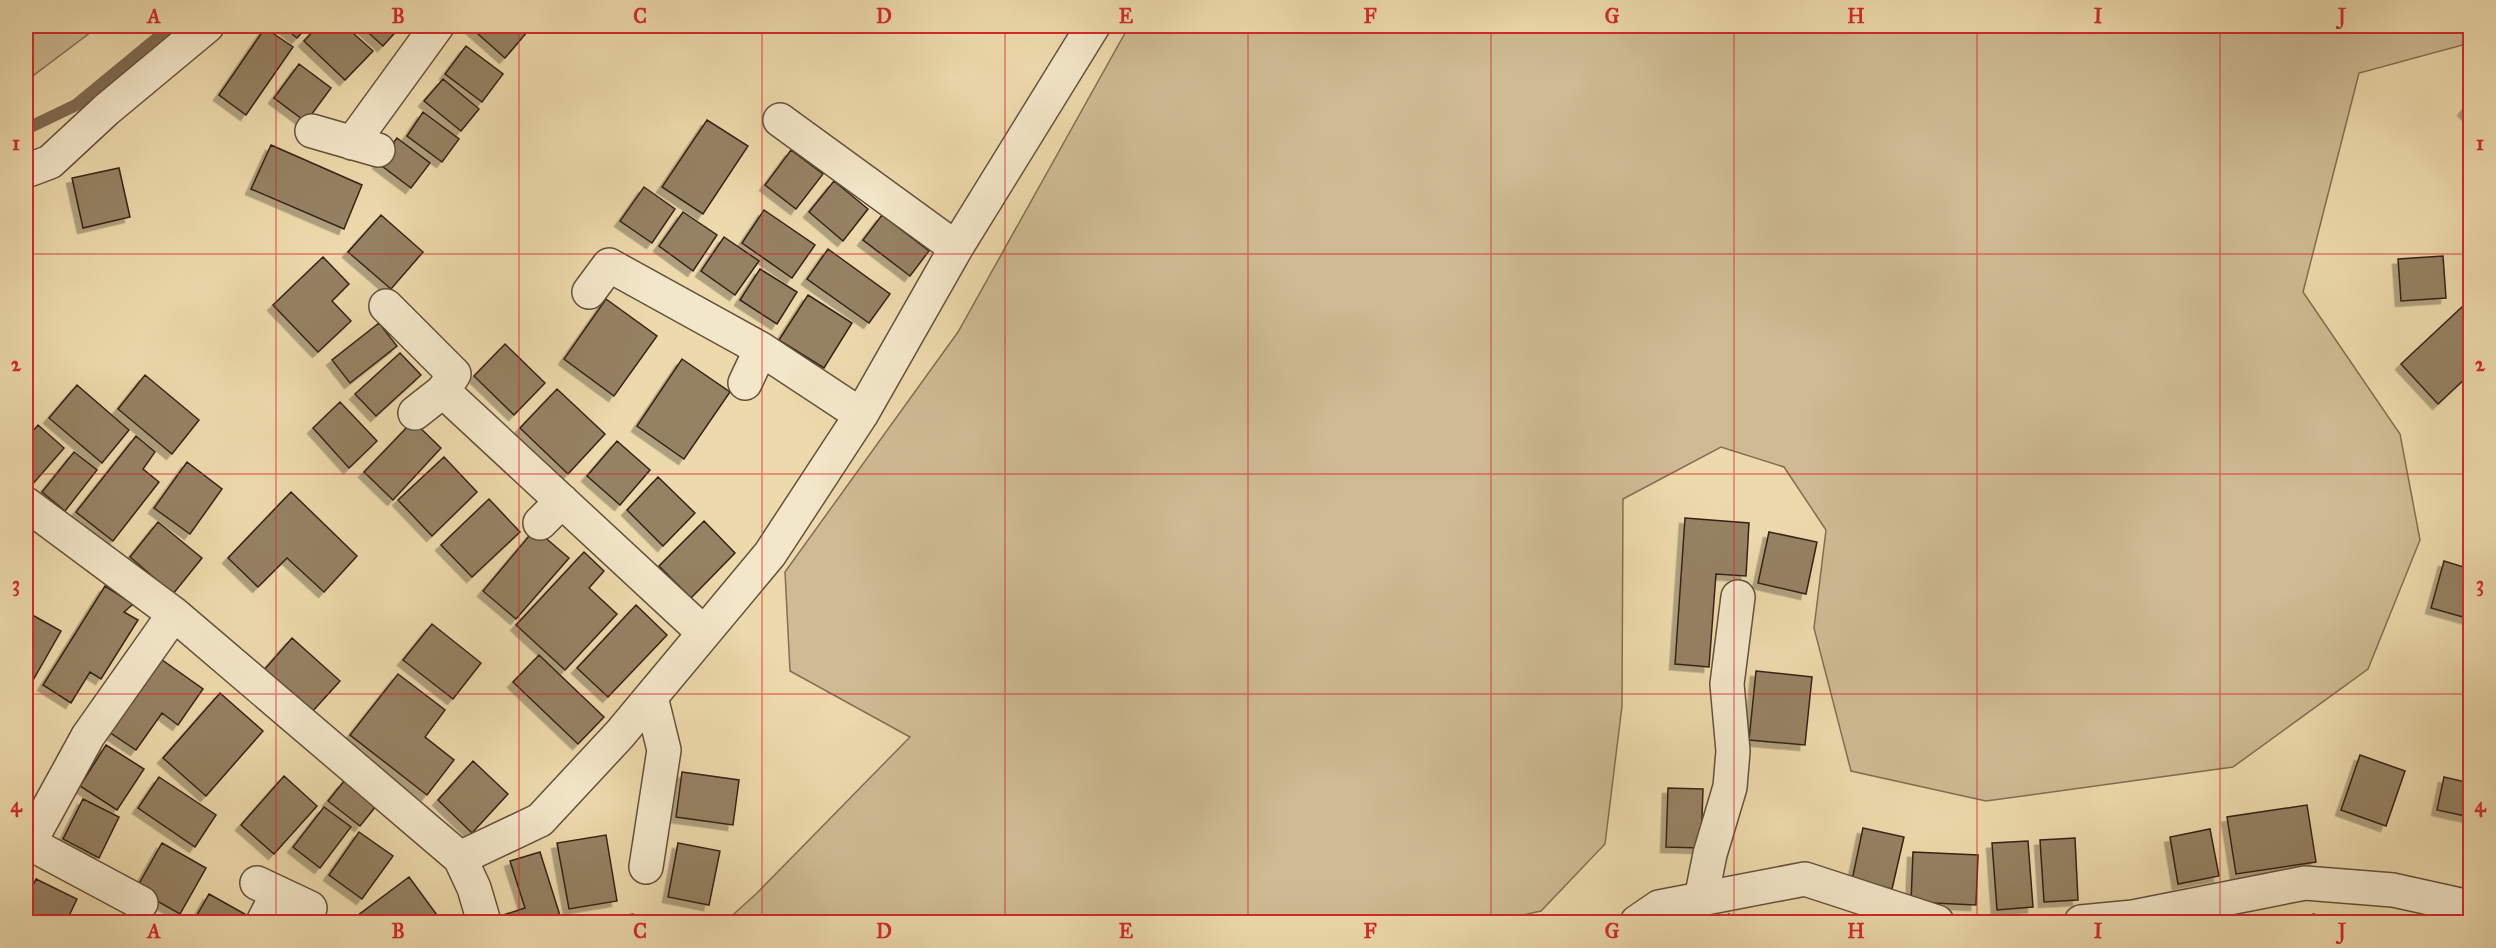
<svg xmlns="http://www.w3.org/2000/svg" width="2496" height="948" font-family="'IM FELL Great Primer',serif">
<defs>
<filter id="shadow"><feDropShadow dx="-5.5" dy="5.5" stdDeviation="0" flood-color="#0004"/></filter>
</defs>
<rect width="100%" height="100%" fill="#eddaac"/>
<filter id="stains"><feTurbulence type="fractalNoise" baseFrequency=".00333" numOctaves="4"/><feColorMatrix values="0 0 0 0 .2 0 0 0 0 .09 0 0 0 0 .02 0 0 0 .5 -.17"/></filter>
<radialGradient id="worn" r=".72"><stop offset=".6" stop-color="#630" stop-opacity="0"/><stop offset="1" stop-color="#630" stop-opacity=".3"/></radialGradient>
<path fill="#cebb93" stroke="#826e55" stroke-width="1.5" d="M26 26H99L26 81Z
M1129 26H2470V43L2359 73 2303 292 2400 434 2420 540 2368 669 2233 767 1986 801 1851 771 1814 628 1826 530 1784 467 1721 447 1623 499 1622 706 1605 844 1541 911 1490 922H725L757 893 910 737 790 671 785 572 958 332Z"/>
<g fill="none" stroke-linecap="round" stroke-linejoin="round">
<path stroke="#7f6b52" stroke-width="12" d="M26 129 76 105 172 26"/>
</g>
<path fill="#958264" stroke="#362217" stroke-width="1.5" filter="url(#shadow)" d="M282 26H308L297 38Z
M318 26H345L373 51 345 80 304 41Z
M361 26H401L383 46Z
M469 26H521L528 31 505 58Z
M265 28 293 47 246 115 219 95Z
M466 46 503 74 482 102 445 74Z
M299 64 331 88 306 122 274 98Z
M443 79 479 109 461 131 424 101Z
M2470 102V117L2463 110Z
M423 112 459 139 442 162 407 136Z
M707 120 748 146 703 214 662 187Z
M397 138 430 163 411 188 378 163Z
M271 145 362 185 344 229 251 189Z
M791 150 823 174 796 209 765 185Z
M119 168 130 217 83 228 72 178Z
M834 181 868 209 843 241 809 212Z
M644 187 675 209 652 243 620 221Z
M764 210 815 245 792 278 742 243Z
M683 212 717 235 693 271 659 246Z
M381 215 423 252 391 289 348 252Z
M882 215 929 251 910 276 863 240Z
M724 237 759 261 735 295 701 271Z
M828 249 890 294 869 323 807 279Z
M2443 256 2446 298 2401 301 2398 259Z
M323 257 349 284 332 301 351 321 318 352 273 305Z
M760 269 797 292 777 324 740 300Z
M808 295 852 323 824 368 779 340Z
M606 299 657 336 614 396 564 359Z
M2464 305 2470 312V374L2438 404 2401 364Z
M379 323 397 346 350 383 332 360Z
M505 344 545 383 514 415 474 376Z
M400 353 421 375 376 416 355 394Z
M682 359 730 392 684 459 637 426Z
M145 375 199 420 172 454 118 409Z
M77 385 129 430 102 463 49 418Z
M557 389 605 434 568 474 520 428Z
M340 402 377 441 349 468 313 428Z
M413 421 441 448 393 500 364 472Z
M38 425 64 448 31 486 26 482V439Z
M136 436 155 452 143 469 159 482 113 541 76 512Z
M617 441 650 470 620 505 587 476Z
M74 452 97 470 65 511 42 492Z
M444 457 477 492 432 536 398 500Z
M187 462 222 489 190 534 154 508Z
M658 477 695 513 663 546 627 510Z
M291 492 357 556 324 592 287 558 258 587 228 558Z
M489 499 520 532 472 577 441 545Z
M1685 518 1749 523 1746 576 1716 574 1709 667 1675 664Z
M704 521 735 553 691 598 659 566Z
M158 522 202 558 173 594 130 557Z
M535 529 569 558 516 619 483 591Z
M1769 532 1817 542 1806 594 1758 583Z
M584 552 604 571 589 588 617 614 565 670 516 625Z
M2444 561 2470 569V619L2431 608Z
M105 586 133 604 124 612 138 620 101 679 90 672 71 703 43 685Z
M636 605 667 635 608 697 577 668Z
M27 612 61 631 32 682 26 679V615Z
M432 624 481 663 453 699 403 660Z
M292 638 340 681 311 713 264 670Z
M539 655 604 717 578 744 513 682Z
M158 657 203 689 178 725 162 713 136 750 106 730Z
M1756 671 1812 677 1805 745 1749 740Z
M398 674 445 710 425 737 454 760 427 795 350 735Z
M220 693 263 731 206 796 163 758Z
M106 745 144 769 117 810 80 786Z
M2360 755 2405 771 2386 826 2341 810Z
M473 761 508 794 472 833 438 800Z
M682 772 739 780 733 825 676 817Z
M284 776 317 806 274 854 241 825Z
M159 777 216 815 195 847 138 808Z
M2444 777 2470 783V817L2437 810Z
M344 781 376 806 360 826 328 801Z
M1668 788 1703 789 1701 848 1666 847Z
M83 799 119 817 99 858 63 839Z
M2307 805 2316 862 2236 874 2227 817Z
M324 807 351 827 320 868 293 847Z
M1863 828 1904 837 1892 889 1852 880Z
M2210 829 2219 876 2178 884 2170 837Z
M359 832 393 856 362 899 329 875Z
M606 835 617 901 569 909 557 843Z
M2075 838 2078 900 2044 902 2040 840Z
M2028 841 2033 907 1997 910 1992 843Z
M162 843 206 868 180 914 136 889Z
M678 843 720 851 709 905 668 897Z
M540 852 562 922H502L500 916 525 908 510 861Z
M1913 852 1978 855 1976 905 1911 902Z
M409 877 437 915 427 922H362L357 916Z
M36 879 77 899 66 922H26V901Z
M209 894 252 918 250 922H193Z
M633 914 634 922H581Z
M1729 914 1733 922H1711Z
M2314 914 2317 922H2291Z"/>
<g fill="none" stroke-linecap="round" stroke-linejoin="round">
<g stroke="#64503c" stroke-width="36">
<path id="minor" d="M780 120 956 248
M312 131 378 150
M352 143 437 26
M26 171 50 162 106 110 207 26
M589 292 609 265 761 349 745 383
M386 306 454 374 443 391 704 633
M761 349 861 415
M415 413 443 391
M26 504 174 614 460 858 474 888 484 922
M540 523 562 501
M29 843 141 903
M26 849 88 736 174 614
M460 858 540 820 620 734 770 554 861 415 956 248 1093 26
M646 867 664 750 651 697
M257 883 310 908
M1701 899 1710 854 1730 787 1733 751 1727 684 1738 597
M263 922 278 893
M1637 922 1659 907 1805 879 1937 922
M2081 922 2133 917 2305 883 2393 890 2470 907"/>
</g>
<use href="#minor" stroke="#f3e7c9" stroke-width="33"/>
</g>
<path fill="none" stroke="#d62828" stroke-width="1.5" stroke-opacity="0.55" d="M276 26V922M519 26V922M762 26V922M1005 26V922M1248 26V922M1491 26V922M1734 26V922M1977 26V922M2220 26V922M26 254H2470M26 474H2470M26 694H2470"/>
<rect width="2496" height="948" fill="none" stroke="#eddaac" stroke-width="66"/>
<rect x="33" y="33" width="2430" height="882" fill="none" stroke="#d62828" stroke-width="2"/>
<g font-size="20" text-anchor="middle" font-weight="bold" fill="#d62828">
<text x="154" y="23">A</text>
<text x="398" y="23">B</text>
<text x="640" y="23">C</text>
<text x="884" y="23">D</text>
<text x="1126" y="23">E</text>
<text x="1370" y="23">F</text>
<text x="1612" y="23">G</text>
<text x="1856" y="23">H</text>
<text x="2098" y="23">I</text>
<text x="2342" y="23">J</text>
<text x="16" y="150">1</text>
<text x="2480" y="150">1</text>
<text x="16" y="371">2</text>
<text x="2480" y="371">2</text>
<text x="16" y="591">3</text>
<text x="2480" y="591">3</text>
<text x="16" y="812">4</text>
<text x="2480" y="812">4</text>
<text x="154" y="938">A</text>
<text x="398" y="938">B</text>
<text x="640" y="938">C</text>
<text x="884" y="938">D</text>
<text x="1126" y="938">E</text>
<text x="1370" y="938">F</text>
<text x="1612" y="938">G</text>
<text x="1856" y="938">H</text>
<text x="2098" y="938">I</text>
<text x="2342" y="938">J</text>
</g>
<rect width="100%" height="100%" filter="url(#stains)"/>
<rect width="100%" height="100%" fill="url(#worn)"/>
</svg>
